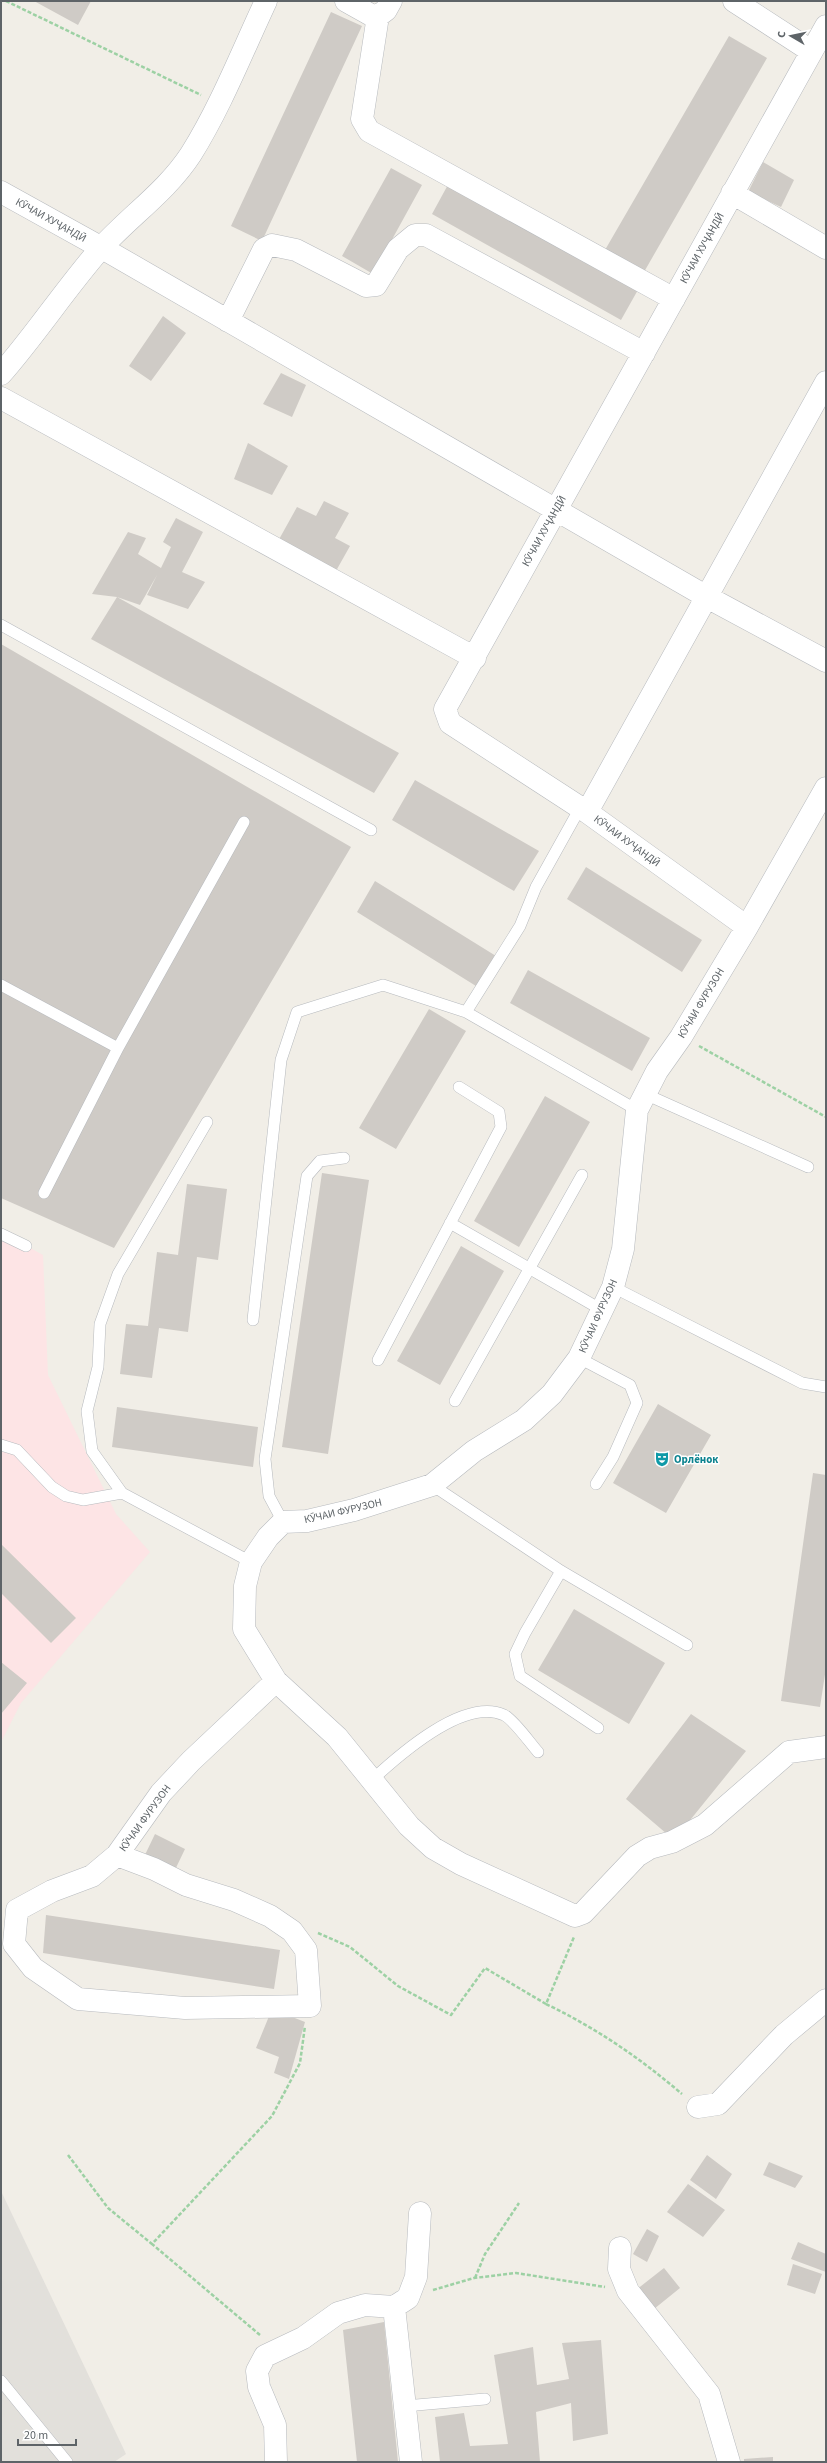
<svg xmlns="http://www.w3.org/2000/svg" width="827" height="2463" font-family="'Source Sans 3',sans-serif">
<rect width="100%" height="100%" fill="#f1eee7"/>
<path fill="#e2e0db" d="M1 2191 126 2454 114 2462H1Z"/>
<path fill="#fde4e5" d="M1 1232 43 1255 48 1375 116 1514 150 1552 21 1703 1 1742Z"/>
<path fill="#cfcbc6" d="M34 1H91L78 25Z
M331 12 362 26 262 241 231 226Z
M729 36 767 58 644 272 605 250Z
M763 162 794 180 781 207 748 192Z
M391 168 422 185 373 274 342 256Z
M450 181 639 288 621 320 432 214Z
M163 316 186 333 151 381 129 366Z
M281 373 306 385 292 417 263 404Z
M248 443 288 466 272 495 234 479Z
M324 501 349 513 335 538 350 546 332 578 277 543 297 507 316 516Z
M176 518 203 532 182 572 205 582 188 609 147 595 157 575 140 605 117 597 399 753 374 793 91 639 117 597 92 594 128 532 146 538 138 554 161 568 171 547 163 542Z
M1 644 351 847 114 1248 1 1198Z
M415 780 539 851 514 891 392 820Z
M586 867 702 940 682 972 567 899Z
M375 881 496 956 476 986 357 912Z
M528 970 650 1038 632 1071 510 1003Z
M429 1009 466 1031 396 1149 359 1128Z
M545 1096 590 1122 519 1247 474 1221Z
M322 1173 369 1180 328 1454 282 1447Z
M187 1184 227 1189 218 1260 197 1257 188 1332 159 1328 152 1378 120 1374 126 1324 148 1326 157 1252 178 1255Z
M461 1246 504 1271 440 1385 397 1361Z
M658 1404 711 1435 666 1513 613 1483Z
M117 1407 258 1427 253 1467 112 1447Z
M813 1473 826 1475V1668L820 1707 781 1701Z
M1 1544 76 1618 51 1643 1 1593Z
M574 1609 665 1663 629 1724 538 1670Z
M1 1662 27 1683 1 1714Z
M691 1714 746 1751 674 1840 626 1799Z
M155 1834 185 1849 173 1874 143 1859Z
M46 1915 280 1950 274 1989 43 1953Z
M272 2009 305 2022 289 2079 274 2073 279 2057 256 2048Z
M707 2155 732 2174 716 2199 690 2180Z
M769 2162 803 2176 795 2188 763 2175Z
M688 2184 725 2210 703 2237 667 2212Z
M647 2229 659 2236 647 2262 633 2254Z
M798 2242 826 2254V2272L791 2259Z
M793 2264 822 2274 815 2294 787 2285Z
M664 2268 680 2288 654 2309 636 2290Z
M384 2322 398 2462H357L343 2330Z
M601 2340 608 2434 573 2441 571 2403 536 2412 540 2462H440L435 2417 464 2413 470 2446 508 2444 494 2355 533 2347 537 2385 569 2379 562 2343Z
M773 2457V2462H744V2459Z"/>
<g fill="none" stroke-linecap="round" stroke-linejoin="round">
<g stroke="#b7babe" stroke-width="12">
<path id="service" d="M1 625 371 830
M1 985 118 1048
M466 1012 520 926 536 887 580 808
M645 1094 808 1167
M207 1122 118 1274 100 1324 98 1367 87 1411 92 1451 122 1493 251 1562
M44 1193 118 1048 244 822
M450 1223 602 1310
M1 1234 26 1246
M613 1287 802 1383 826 1387
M253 1320 281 1060 297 1012 383 985 466 1012 637 1110
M579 1358 630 1385 637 1403 613 1457 596 1484
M378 1360 501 1127 499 1112 459 1087
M455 1401 582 1175
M1 1445 17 1450 52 1487 66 1496 83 1500 122 1493
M432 1485 561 1571 687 1645
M283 1522 269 1496 265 1459 307 1176 320 1161 344 1158
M561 1571 525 1633 515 1654 520 1676 598 1728
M372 1780C399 1755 464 1697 504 1715 514 1720 530 1743 538 1752
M1 2381 67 2462
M405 2406 485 2399"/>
</g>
<g stroke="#b7babe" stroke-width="23">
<path id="minor" d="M346 1 371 15 378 16 386 10 391 1
M734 1 811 51
M378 16 362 119 369 131 674 299
M1 192 102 248 707 597 826 661
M732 193 826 248
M228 321 264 249 272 245 296 250 366 286 376 285 398 249 415 235H426L644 353
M1 398 475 658
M587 812 826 382
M747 927 587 812 450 723 445 709 826 26
M276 1681 337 1737 409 1826 433 1848 461 1864 575 1916 583 1913 637 1856 650 1848 672 1842 705 1825 789 1752 826 1747
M117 1855 154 1869 186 1885 234 1900 270 1916 292 1931 306 1950 310 2006 185 2008 78 1999 33 1968 14 1944 17 1910 52 1891 92 1876 117 1855 161 1793 191 1761 276 1681 244 1629 245 1586 251 1562 268 1537 283 1522 307 1521 354 1510 432 1485 474 1451 524 1420 552 1394 579 1358 613 1287 623 1249 637 1110 657 1071 681 1037 747 927 826 788
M698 2107 718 2104 784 2035 826 2000
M620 2248 619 2269 628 2291 709 2394 729 2462
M394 2307 411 2462
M276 2462 275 2425 259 2387 257 2371 265 2356 303 2338 338 2313 365 2305 394 2307 408 2298 416 2277 420 2213"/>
</g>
<g stroke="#b7babe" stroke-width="23">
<path id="tertiary" d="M1 374C36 334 66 288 101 248 130 216 167 191 191 154 221 106 242 52 266 1"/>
</g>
<path stroke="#9dd1a4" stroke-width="2.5" stroke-dasharray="4 2" stroke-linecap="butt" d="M6 1 201 95
M699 1046 826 1117
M318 1933 350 1947 398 1986 451 2015 485 1968 546 2004 574 1937
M546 2004C596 2028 640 2058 682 2094
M68 2155 108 2208 152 2244
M475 2278 485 2254 519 2203
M433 2290 474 2278 516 2273 605 2287
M260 2335 152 2244 272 2116 300 2063 305 2026"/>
<use href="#service" stroke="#fff" stroke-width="11"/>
<use href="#minor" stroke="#fff" stroke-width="22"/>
<use href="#tertiary" stroke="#fff" stroke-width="22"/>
</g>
<defs>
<g id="theatre-bare" transform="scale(1.2)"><path d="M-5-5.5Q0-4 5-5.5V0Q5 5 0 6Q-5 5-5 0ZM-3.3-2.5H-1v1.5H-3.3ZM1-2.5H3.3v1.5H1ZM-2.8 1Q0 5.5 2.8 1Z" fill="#0f9aa8" stroke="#fff" stroke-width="2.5" paint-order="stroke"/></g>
</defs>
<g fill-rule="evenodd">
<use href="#theatre-bare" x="662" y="1459"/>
</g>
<g text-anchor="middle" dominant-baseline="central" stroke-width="3" stroke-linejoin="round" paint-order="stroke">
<g font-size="11" fill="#5e6468" stroke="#fff">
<text transform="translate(51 220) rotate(29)">КӮЧАИ ХУҶАНДӢ</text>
<text transform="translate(702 248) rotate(-61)">КӮЧАИ ХУҶАНДӢ</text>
<text transform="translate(544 531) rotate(-61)">КӮЧАИ ХУҶАНДӢ</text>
<text transform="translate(627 841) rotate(36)">КӮЧАИ ХУҶАНДӢ</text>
<text transform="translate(701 1003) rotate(-59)">КӮЧАИ ФУРУЗОН</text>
<text transform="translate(598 1316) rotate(-66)">КӮЧАИ ФУРУЗОН</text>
<text transform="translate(343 1511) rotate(-13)">КӮЧАИ ФУРУЗОН</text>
<text transform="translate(145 1818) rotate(-54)">КӮЧАИ ФУРУЗОН</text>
</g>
<g font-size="11" font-weight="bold" fill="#0d838f" stroke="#fff" text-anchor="start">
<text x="674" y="1459">Орлёнок</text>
</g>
</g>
<rect width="827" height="2463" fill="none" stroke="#5e6468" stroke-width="4"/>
<g transform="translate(791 36) rotate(279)" stroke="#ffffff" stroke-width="3" paint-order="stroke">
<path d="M0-3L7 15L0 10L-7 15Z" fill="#5e6468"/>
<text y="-6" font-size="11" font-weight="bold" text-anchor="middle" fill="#5e6468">С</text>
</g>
<path d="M18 2439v6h58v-6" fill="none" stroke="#5e6468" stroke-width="2"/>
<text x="24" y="2439" font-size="12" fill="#5e6468" stroke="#ffffff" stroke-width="3" paint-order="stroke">20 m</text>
</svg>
